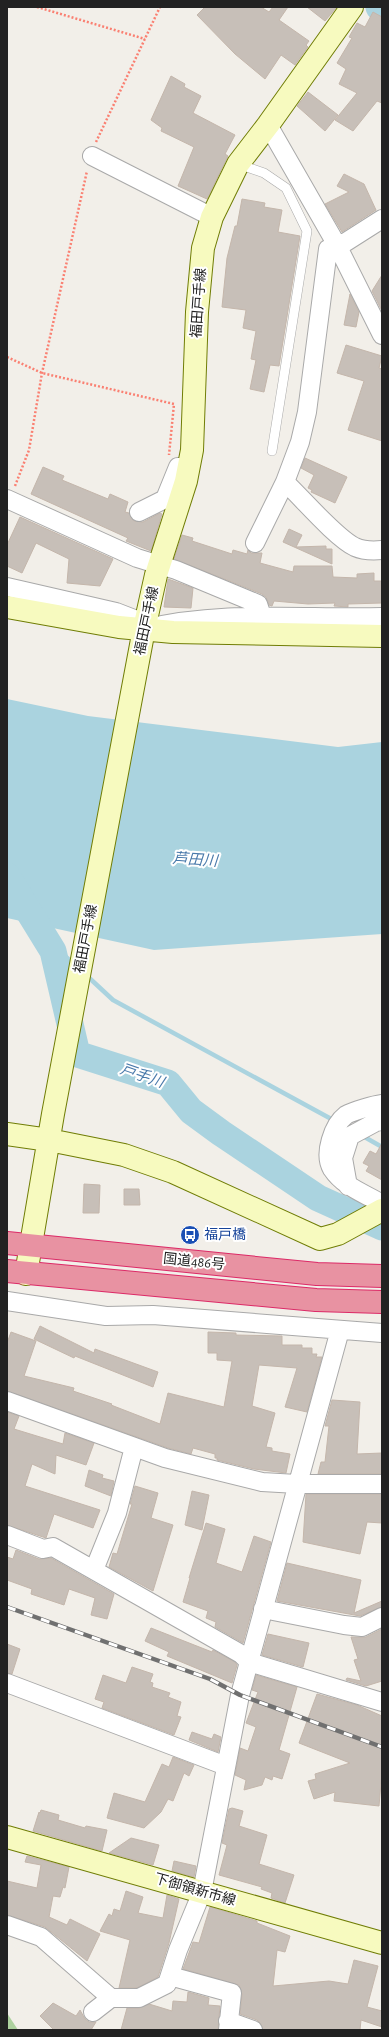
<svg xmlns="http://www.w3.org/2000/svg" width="389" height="2037" font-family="'Alegreya Sans','Noto Sans JP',sans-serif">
<rect width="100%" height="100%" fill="#f2efe9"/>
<path fill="#add19e" d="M7 2013 18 2030H7Z"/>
<path fill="#aad3df" d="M7 699 88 716 338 747 382 742V934L154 950 7 918Z"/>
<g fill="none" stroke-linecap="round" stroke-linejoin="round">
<path stroke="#aad3df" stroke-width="4.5" d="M39 922 58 950 74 964
M85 974 113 1000 335 1121
M361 1135 382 1147"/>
<path stroke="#aad3df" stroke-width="27" d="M379 7 382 9
M7 876 53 951 77 1054 168 1083 191 1111 221 1133 318 1198 382 1227"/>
</g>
<path fill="#c7bfb8" stroke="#c4b6ab" d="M205 7H261L269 12 273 7H288L279 20 309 41 306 45 308 47 295 65 281 55 265 79 235 54 197 15Z
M307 7H337L325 21Z
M373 12 382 17V103L377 101 353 131 335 120 357 93 339 84 346 69 337 63 352 38 349 37 357 23 365 27Z
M171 76 185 84 184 87 201 96 193 113 235 135 225 154 228 156 207 199 178 186 194 147 161 131 162 128 151 120Z
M308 92 338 115 325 131 297 106Z
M344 174 364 184 376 210 342 232 325 204 349 192 337 186Z
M242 199 265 203 264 207 282 210 278 232 300 236 279 366 270 365 264 392 250 389 256 360 251 359 256 331 243 328 246 310 222 307 227 258 235 226H237Z
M382 275V311L372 291Z
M350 294 359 312 356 327 344 325Z
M346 345 382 356 379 368 382 369V441L348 430 364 381 337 373Z
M305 458 347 477 335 503 311 492 312 490 308 488 314 475 301 468Z
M43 467 64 476 62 480 108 499 110 494 128 502 125 512 129 513 134 521 143 522 160 513 162 514 151 551 126 541 128 538 31 494Z
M20 517 113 559 100 586 67 583 69 559 36 543 22 573 7 566V545Z
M289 529 302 535 296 547 326 546V549H332V564L283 542Z
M182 535 193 538 192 541 232 554 233 550 247 554 248 550 251 553H262L260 563 293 572 294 566H332L333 577 357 578V574L374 573V581H382V603L348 604V607L334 606 335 603 308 604 274 601 272 606 269 605 266 597 262 594 174 559Z
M168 579 193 588 191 608 164 607Z
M382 1143V1180L366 1171 369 1166 363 1163 370 1151 376 1154Z
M84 1184 100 1185 99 1213H83Z
M124 1189H139L140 1205H124Z
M40 1326 94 1353 95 1349 158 1372 153 1387 75 1356 74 1358 34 1339Z
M11 1332 36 1341 24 1376 74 1388 73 1391 112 1404 111 1405 160 1424 168 1393 224 1407 232 1361 217 1360V1353H208V1332L236 1333V1335L282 1336V1345H302V1348H312V1354H317L316 1357H322L307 1412 285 1407 297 1368 259 1365 252 1406 275 1413 266 1447 272 1448V1451L290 1454 286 1473 254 1469 217 1460V1458H215V1454L193 1448 191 1454 168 1448 7 1391V1343Z
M332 1400 360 1402 357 1454 382 1453V1474H318L321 1462H325L329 1426H325Z
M7 1412 19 1416 14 1429 63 1444 65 1433 94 1443 86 1465 56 1455 55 1474 32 1464 25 1486 100 1510 93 1528 54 1514 46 1538 7 1525Z
M89 1470 103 1475 102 1478 114 1481 111 1496 85 1486Z
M135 1486 158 1493 151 1518 173 1525 153 1591 109 1567 113 1553 117 1554 132 1504H130Z
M192 1491 209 1495 202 1530 185 1525Z
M306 1494H382V1523L367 1522 360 1554 303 1542Z
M206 1523 225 1529 216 1563 242 1572 254 1536 271 1542 243 1643 215 1627 216 1622 206 1618 208 1611 183 1602 190 1578H189Z
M16 1550 39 1559 51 1558 114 1594 107 1619 91 1615 95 1598 69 1589 64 1605 31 1594 32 1589 7 1580V1557L13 1559Z
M287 1563 361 1580 354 1613 382 1601V1607L360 1616 277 1601Z
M151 1628 212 1652 213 1650 235 1662 237 1665 232 1683 167 1656 169 1652 145 1641Z
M382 1629V1681L366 1686 346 1680 347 1678 361 1681 354 1660 358 1659 351 1637H366Z
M268 1634 309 1643 303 1667 262 1655Z
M7 1644 20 1649 12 1674 7 1673Z
M132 1667 153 1674 150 1682 153 1683 152 1687 170 1693 168 1697 181 1702 177 1716 181 1717 174 1735 102 1708 104 1702 95 1699 103 1675 126 1683Z
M256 1675 297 1687 279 1750 290 1754 282 1779 273 1776 272 1780 265 1777 262 1785 244 1790 246 1780 235 1775 240 1748 248 1751 256 1727 246 1723 258 1692 252 1690Z
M317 1694 357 1705 382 1716V1772L379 1806 334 1801 335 1792 314 1799 308 1781 316 1779 315 1774 350 1763 299 1743Z
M192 1732 212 1739 214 1734 221 1737 218 1752 189 1740Z
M173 1757 194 1765 189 1776 184 1773 173 1801 168 1799 161 1812 144 1828 107 1818 114 1793 145 1802 162 1764 169 1767Z
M232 1808 243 1811 239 1826 267 1835 259 1864 294 1875 285 1903 271 1898 272 1893 261 1889 262 1887 219 1875 227 1845 222 1843 229 1809Z
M41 1810 59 1815 58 1820 85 1828 86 1826 107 1830 102 1851 33 1831 39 1812 40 1813Z
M131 1838 159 1845 153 1865 109 1853Z
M27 1856 69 1867 65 1888 63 1887 60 1897 53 1896 49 1917 67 1925 70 1919 100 1934 87 1961 45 1927 7 1915V1881L37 1888 41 1865 25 1862Z
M174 1861 196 1866 194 1877 172 1871Z
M126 1891 143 1897 138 1913 163 1918 167 1895 179 1899 169 1943 158 1977 137 1988H119L130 1940 100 1931 109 1914 112 1916 114 1909 120 1911Z
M210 1907 257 1921V1923L290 1936 285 1952 277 1950 273 1986 329 1981 348 1984 354 1960 378 1966 367 2007 382 2011V2027L361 2020 360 2030H263L261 2024 257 2020 240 2014 242 1994 239 1985 183 1969 193 1942 199 1943Z
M188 1992 209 1998 208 2005 220 2006 218 2030H121L127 2008H139L149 2004 172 2011 173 2001 187 2002Z
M53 2003 76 2016 80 2010 85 2019 89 2022H96L91 2030H54L40 2016Z"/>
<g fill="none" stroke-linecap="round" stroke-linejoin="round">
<g stroke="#a9a9a9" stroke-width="10">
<path id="lane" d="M238 164 264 173 286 188 307 231 272 451"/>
</g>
<g stroke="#a9a9a9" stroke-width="20">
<path id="street" d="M268 125 338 247 382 335
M92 156 212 217
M285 482C302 498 336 538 355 547 364 551 372 551 382 550
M7 499 137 558 176 570 258 604 262 616
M139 512 165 499 178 467H188
M255 543 285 482 300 442 307 412 328 249 338 247 382 219
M7 587 116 612 134 619 144 629C221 610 303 619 382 617
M382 1104C374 1105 353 1111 346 1115 333 1125 323 1154 332 1169 344 1187 364 1193 382 1204
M348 1186 343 1158 350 1136 376 1122 382 1121
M7 1301 106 1316 153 1315 382 1333
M7 1401 165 1458 262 1482 297 1484H382
M7 1535 43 1549 53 1547 241 1654 249 1662 382 1702
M94 1570 117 1513 134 1447
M263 1609 344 1625 362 1627 382 1617
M7 1683 226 1766
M7 1925 41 1937 111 1998
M170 1976 232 1993 228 2030
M93 2012 111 1998H139L167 1984 178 1950 202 1892 240 1695 340 1330
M228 2021 253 2030"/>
</g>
<g stroke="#707d05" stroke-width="24">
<path id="secondary" d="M7 607 119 627 173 632 382 636
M7 1134 49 1140 124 1155 173 1172 320 1239 338 1234 382 1210
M26 1274 53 1114 144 629 156 575 186 481 192 450 197 312 203 248 212 217 238 164 268 125 352 7
M7 1837 382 1943"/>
</g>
<g stroke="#dc2a67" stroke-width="24">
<path id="highway" d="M7 1243 317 1274 382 1276
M7 1271 316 1300 382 1302"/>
</g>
<path stroke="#fa8072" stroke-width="2.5" stroke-dasharray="2 2" stroke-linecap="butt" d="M37 7 145 39
M96 142 160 7
M7 357 42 373 174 404 169 455
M15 486 29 450 42 373 87 171"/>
<use href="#lane" stroke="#fff" stroke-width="9"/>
<use href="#street" stroke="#fff" stroke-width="18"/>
<use href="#secondary" stroke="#f7fabf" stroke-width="22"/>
<use href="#highway" stroke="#e892a2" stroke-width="22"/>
<g stroke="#707070" stroke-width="4.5">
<path id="rail" d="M7 1607 210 1679 240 1695 382 1747"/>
</g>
<use href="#rail" stroke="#fff" stroke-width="3" stroke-dasharray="9" stroke-linecap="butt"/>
</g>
<defs>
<g id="bus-disc" transform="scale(1)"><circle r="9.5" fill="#1a4fb4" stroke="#fff"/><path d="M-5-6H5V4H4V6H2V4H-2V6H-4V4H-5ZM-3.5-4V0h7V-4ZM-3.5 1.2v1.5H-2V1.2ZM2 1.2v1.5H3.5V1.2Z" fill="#fff"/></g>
</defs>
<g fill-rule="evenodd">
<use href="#bus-disc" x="190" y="1235"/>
</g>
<g text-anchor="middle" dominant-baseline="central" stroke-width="4" stroke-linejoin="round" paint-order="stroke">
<g font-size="14" fill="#222" stroke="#fff">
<text transform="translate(199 303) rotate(-86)">福田戸手線</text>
<text transform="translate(147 621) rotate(-78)">福田戸手線</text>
<text transform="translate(86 939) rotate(-79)">福田戸手線</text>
<text transform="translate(194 1262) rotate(6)">国道486号</text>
<text transform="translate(195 1890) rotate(16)">下御領新市線</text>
</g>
<g font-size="14" fill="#164399" stroke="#fff" text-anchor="start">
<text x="204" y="1235">福戸橋</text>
</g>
<g font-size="15" font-style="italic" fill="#4a7aab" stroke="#fff">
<text transform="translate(195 860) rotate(4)">芦田川</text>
<text transform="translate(142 1076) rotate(19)">戸手川</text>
</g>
</g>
<rect width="389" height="2037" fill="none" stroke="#222222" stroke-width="16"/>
</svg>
